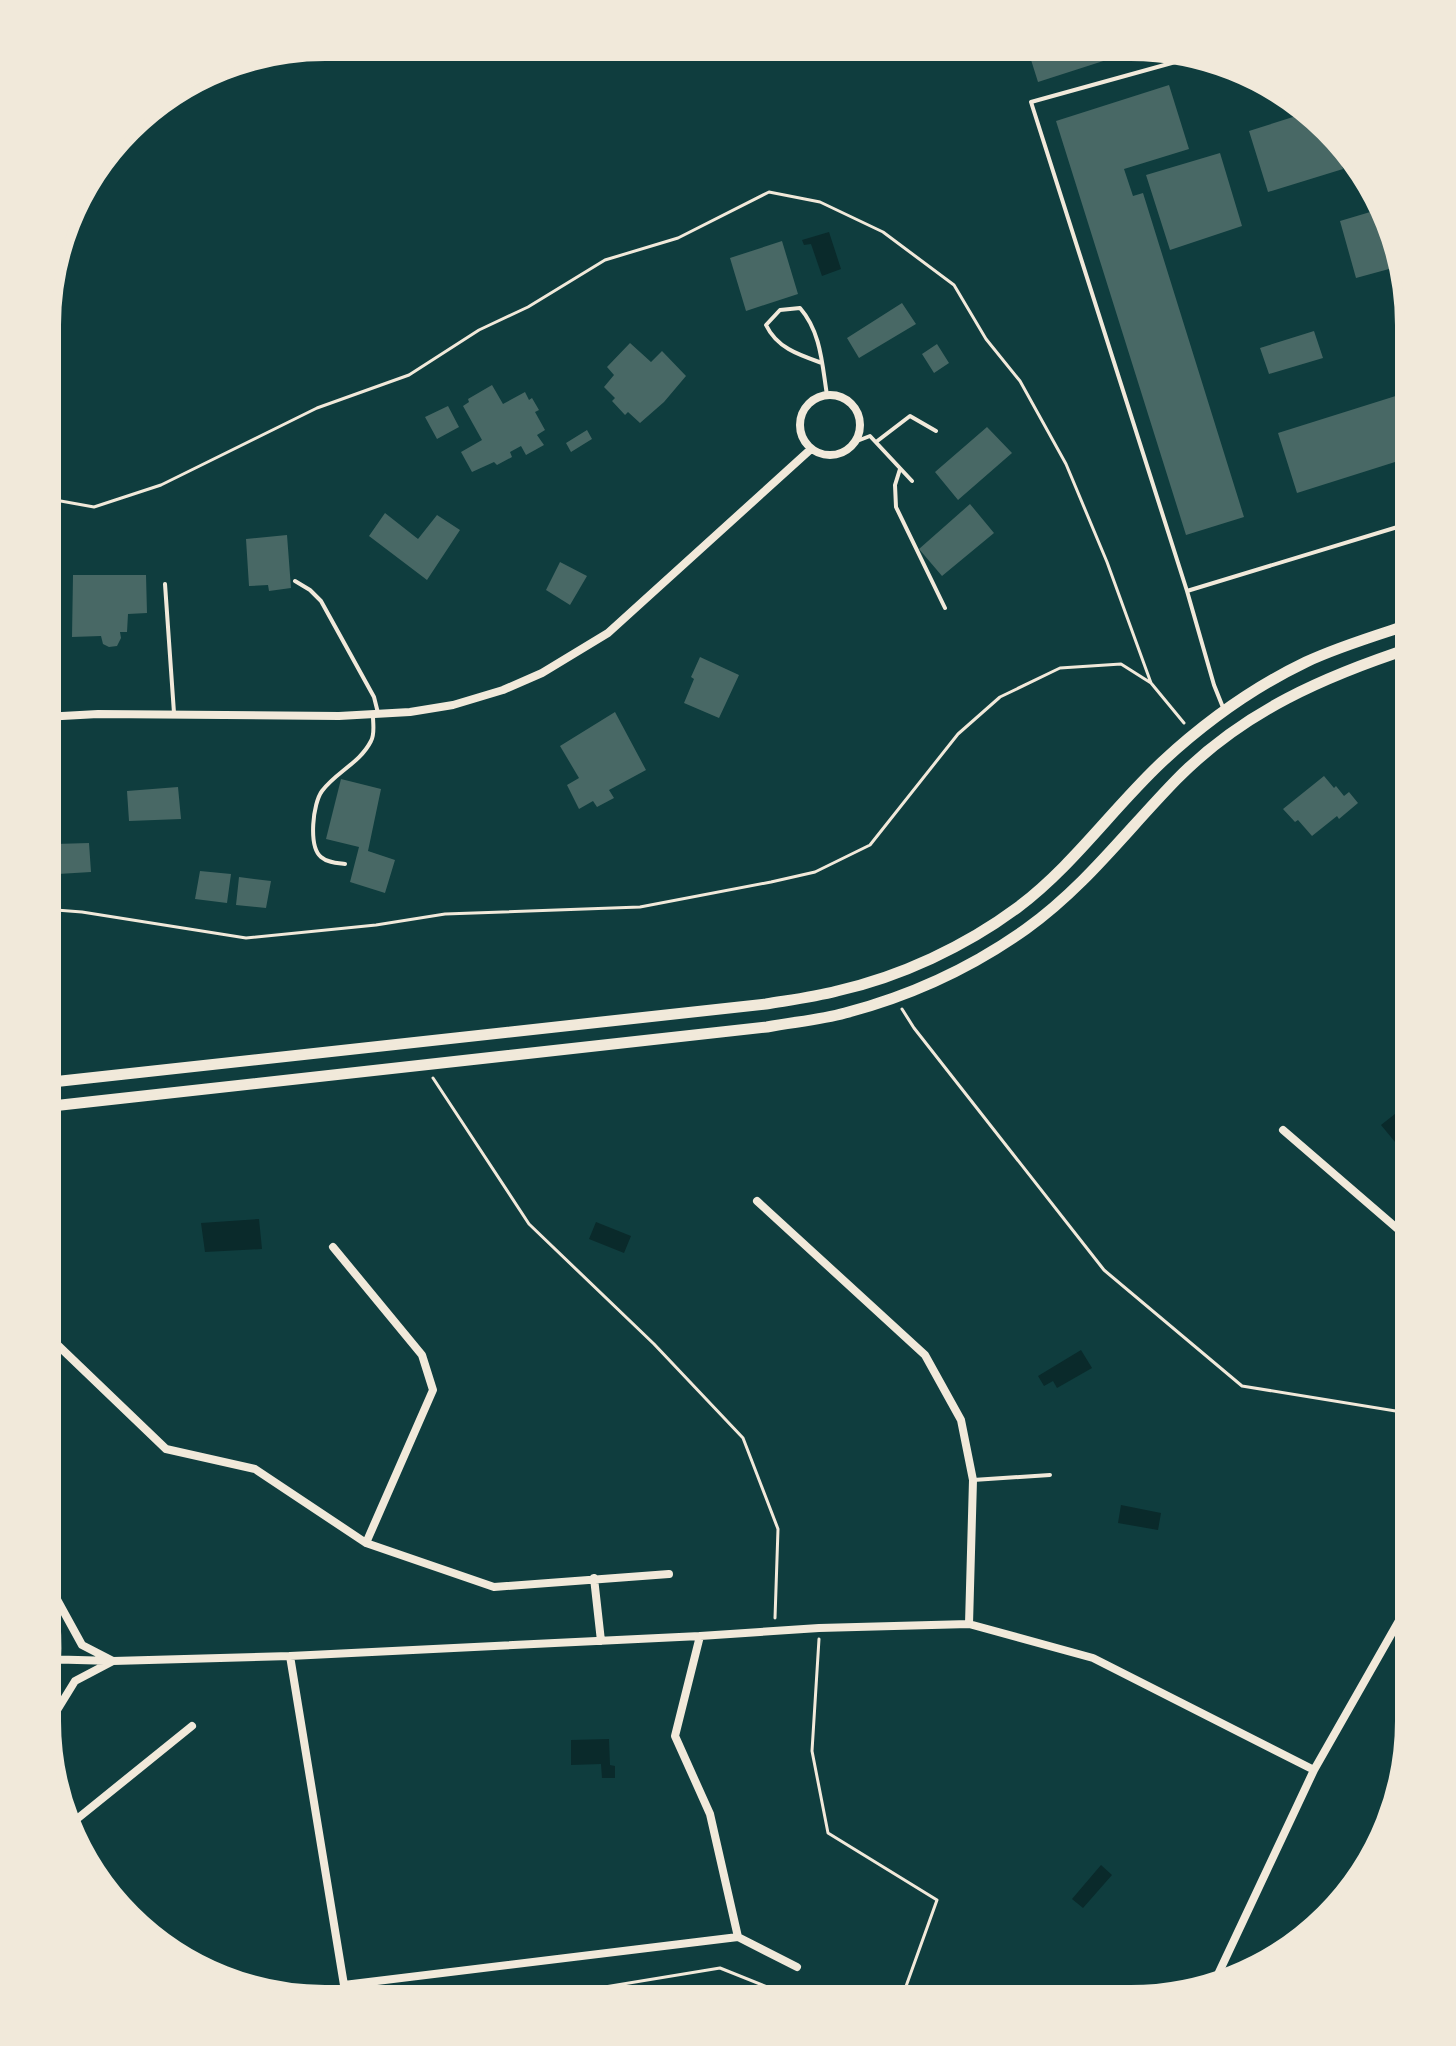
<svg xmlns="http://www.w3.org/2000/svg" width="1456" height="2046" font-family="'Titillium Web',sans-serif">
<rect width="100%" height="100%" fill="#0f3d3e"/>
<path fill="#0a2a2b" d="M829 232 841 269 822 276 811 244 804 245 802 240Z
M1414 1099V1124L1404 1132 1410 1140 1400 1148 1381 1125Z
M259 1219 262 1249 205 1252 201 1223Z
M596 1222 631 1236 624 1253 589 1239Z
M1081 1350 1092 1368 1057 1388 1053 1381 1044 1386 1038 1376Z
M1121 1505 1161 1513 1158 1530 1118 1523Z
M609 1739 610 1765 615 1766V1778H602L601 1764 571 1765V1740Z
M1101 1865 1112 1875 1083 1908 1072 1899Z"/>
<path fill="#486865" d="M1026 44H1153V45L1038 82Z
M1169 85 1189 149 1124 169 1133 196 1143 193 1244 517 1186 535 1056 121Z
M1312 111 1333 137 1343 169 1268 192 1249 131Z
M1220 153 1242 226 1170 250 1146 175Z
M1387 207 1400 266 1356 278 1340 221Z
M782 241 798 294 746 311 730 258Z
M902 303 916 324 859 358 847 338Z
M1314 331 1323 358 1269 374 1260 348Z
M1414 337V401L1413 402 1395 343Z
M630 343 651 362 662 351 686 376 664 402 640 423 628 412 625 415 612 401 615 398 604 387 614 375 607 367Z
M937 344 949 363 934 373 922 354Z
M492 385 503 404 525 392 529 400 532 398 539 410 535 412 545 430 537 435 544 445 526 455 521 446 510 452 512 457 497 465 494 462 472 472 461 452 482 440 463 406 469 402 468 399Z
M1402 394 1414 434V456L1297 493 1278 433Z
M448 406 459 427 437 439 425 417Z
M987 427 1012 453 958 500 935 472Z
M587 430 592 439 571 452 566 443Z
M970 504 994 533 942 576 919 549Z
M385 513 418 539 437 515 460 530 427 580 369 536Z
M287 535 291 588 269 591 268 585 249 586 246 539Z
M560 562 587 576 570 605 546 590Z
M73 575H146L147 613 128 614 127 632H120L121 638 117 646 109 647 103 644 101 636 72 637Z
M700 657 739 675 719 718 684 703 694 679 691 677Z
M615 712 646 770 609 790 614 798 597 807 593 801 579 809 567 785 579 778 560 746Z
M1324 776 1334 788 1336 786 1344 796 1349 792 1358 803 1339 819 1337 816 1312 836 1298 820 1295 822 1283 809Z
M341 779 381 789 368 851 395 860 385 893 350 882 359 847 326 839Z
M178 787 181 819 129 821 127 791Z
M89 843 91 872 58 874 55 844Z
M200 871 231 874 227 903 195 899Z
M239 877 271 881 266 908 236 905Z"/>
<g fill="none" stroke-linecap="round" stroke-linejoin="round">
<path stroke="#f1e9da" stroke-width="3" d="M44 498 94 507 161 485 317 408 409 375 479 330 528 307 605 260 678 238 769 192 820 202 883 232 954 285 986 339 1020 381 1066 464 1107 562 1151 683 1184 723
M43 909 82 912 246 938 376 925 445 914 640 907 771 882 815 872 870 845 958 734 1000 697 1060 668 1121 664 1151 683
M902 1009 914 1028 1104 1270 1242 1386 1414 1414
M433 1078 529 1224 654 1344 743 1438 778 1529 775 1618
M819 1639 812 1751 828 1833 937 1900 900 2003
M492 2002 538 1998 720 1968 807 2003"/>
<path stroke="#f1e9da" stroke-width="4" d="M822 363C799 355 777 348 766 325L780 310 800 308C821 332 822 364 827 395
M857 441 870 436 912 481
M876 442 910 416 936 431
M900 469 895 485 896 507 945 608
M295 581 310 590 321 601 374 697 378 713
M165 584 174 713
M1187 591 1031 102 1197 56
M1224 710 1214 685 1187 591 1414 522
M345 864C337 863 328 863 321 857 308 846 313 803 322 791 336 772 360 763 371 741 375 734 373 725 373 716
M973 1480 1050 1475"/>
<path stroke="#f1e9da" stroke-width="8" d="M800 425a30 30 0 1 1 60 0a30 30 0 1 1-60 0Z
M44 717 98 714 339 716 410 712 453 705 503 690 542 673 608 633 811 449
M1283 1130 1414 1243
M757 1201 925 1355 961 1420 973 1480 969 1624
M333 1247 422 1355 433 1390 366 1543
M43 1331 166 1449 255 1469 366 1543 494 1587 669 1574
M43 1359 58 1346
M42 1548C46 1563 52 1580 54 1596 60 1643 58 1693 46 1739
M594 1578 601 1641
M42 1612 54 1594 82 1645 113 1661 75 1681 51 1720
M700 1636 675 1736 710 1814 738 1937 797 1967
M290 1656 344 1985 738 1937
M42 1659 113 1661 290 1656 700 1636 819 1628 969 1624 1093 1658 1314 1770
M42 1703 51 1720
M67 1827 192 1726
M1213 1985 1314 1770 1413 1596"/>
<path stroke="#f1e9da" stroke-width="11" d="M43 1083 766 1004C790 1000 814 997 837 991 900 977 966 946 1017 908 1073 866 1112 809 1162 762 1204 723 1254 687 1306 662 1340 646 1378 635 1414 623
M43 1107 767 1027C793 1022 820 1020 845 1013 910 996 971 968 1026 929 1085 887 1127 830 1177 779 1244 711 1325 676 1414 647"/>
</g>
<path d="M0 0H1456V2046H0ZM325 56H1131A269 269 0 0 1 1400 325V1721A269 269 0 0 1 1131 1990H325A269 269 0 0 1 56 1721V325A269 269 0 0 1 325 56Z" fill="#f1e9da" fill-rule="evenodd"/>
<path fill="none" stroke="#f1e9da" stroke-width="10" d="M325 56H1131A269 269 0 0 1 1400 325V1721A269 269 0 0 1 1131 1990H325A269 269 0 0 1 56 1721V325A269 269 0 0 1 325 56Z"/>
</svg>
